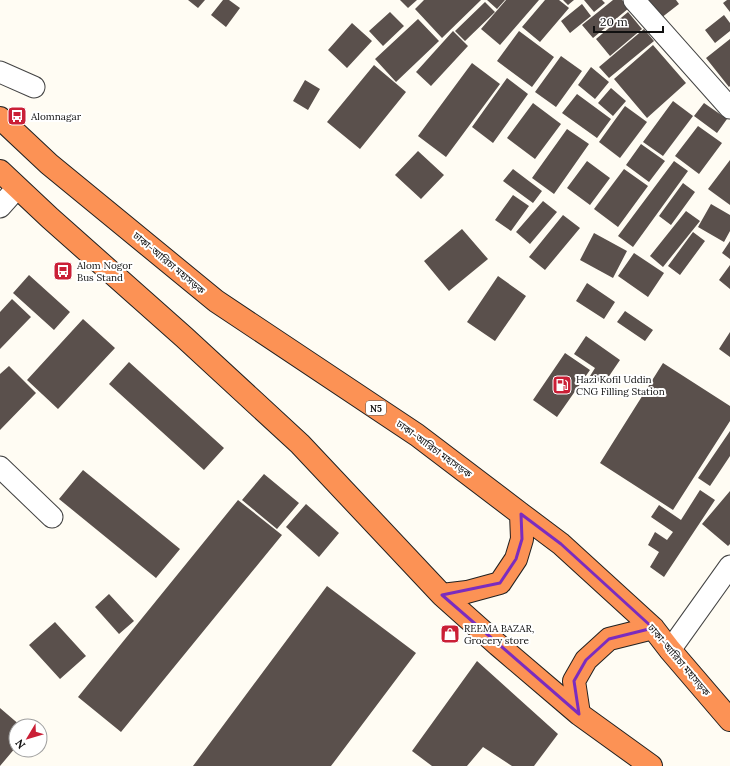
<svg xmlns="http://www.w3.org/2000/svg" width="730" height="766" font-family="Lora,'Noto Sans Bengali',serif">
<rect width="100%" height="100%" fill="#fffcf3"/>
<path fill="#5a504c" d="M188 0H205L198 8Z
M223 0H229L240 8 226 27 211 15Z
M400 0H417L408 8Z
M424 0H481L442 38 415 9Z
M487 0H505L497 9Z
M506 0H539L500 45 481 29Z
M545 0H559L569 8 540 42 522 27Z
M563 0H574L568 5Z
M584 0H602L605 3 594 12Z
M613 0H622L629 8 593 38 582 25Z
M647 0H676L679 4 661 18Z
M727 0H730V12L723 3Z
M485 2 495 12 465 41 455 31Z
M582 4 591 16 570 33 561 21Z
M390 12 404 26 383 46 369 31Z
M628 12 642 29 610 56 596 39Z
M724 15 730 23V31L715 43 705 30Z
M418 19 439 41 396 82 375 59Z
M352 23 372 41 347 68 328 50Z
M644 29 654 41 609 78 599 67Z
M453 31 468 46 431 86 416 72Z
M519 31 554 57 532 87 497 61Z
M730 39V86L729 87 706 58Z
M653 45 686 83 647 118 614 79Z
M561 56 582 71 556 107 535 92Z
M472 63 500 84 446 157 418 136Z
M374 65 406 92 360 149 327 122Z
M591 67 609 82 595 99 578 85Z
M507 78 528 94 493 143 472 127Z
M305 80 320 89 308 110 293 101Z
M611 88 626 101 613 116 598 103Z
M577 94 611 119 597 138 562 113Z
M673 101 693 116 663 156 643 142Z
M533 103 561 124 535 159 507 138Z
M704 103 727 119 717 133 694 116Z
M625 106 647 122 620 158 599 142Z
M698 126 722 143 699 174 675 156Z
M567 129 589 144 554 194 532 178Z
M641 144 665 161 649 182 626 165Z
M418 151 444 175 421 199 395 175Z
M730 160V205L708 189Z
M587 161 610 178 590 205 567 188Z
M674 161 688 171 633 247 618 236Z
M513 169 542 191 533 203 503 181Z
M624 169 648 186 618 227 594 209Z
M683 183 695 192 671 225 659 216Z
M513 195 529 206 511 231 495 220Z
M543 201 557 212 530 244 516 232Z
M711 204 730 215V231L724 242 698 227Z
M686 211 700 221 663 267 650 256Z
M563 215 580 228 545 270 529 257Z
M462 229 488 259 449 291 424 261Z
M693 232 705 241 680 275 668 266Z
M594 233 627 251 613 278 580 260Z
M730 241V259L722 253Z
M634 253 664 273 648 297 618 276Z
M730 265V289L719 280Z
M29 275 70 312 54 330 13 293Z
M498 276 526 296 495 341 467 322Z
M587 283 615 302 604 319 576 301Z
M12 299 31 317 0 349V312Z
M625 311 653 330 645 341 617 322Z
M83 319 115 348 58 409 27 380Z
M730 332V357L719 349Z
M586 336 620 360 603 385 590 376 595 368 574 354Z
M565 353 590 370 557 417 533 400Z
M129 362 224 448 204 470 109 384Z
M663 363 730 406V421L673 510 600 463Z
M9 366 36 393 0 430V374Z
M730 431V456L710 486 698 478Z
M83 470 180 549 156 578 59 499Z
M264 474 299 503 277 529 242 500Z
M700 490 715 500 664 577 650 567 659 552 648 545 655 532 667 540 673 532 651 517 659 505 681 520Z
M730 491V544L728 546 702 524Z
M238 500 282 535 121 732 78 697Z
M306 504 339 533 319 557 286 527Z
M327 586 416 653 331 766H193Z
M109 594 134 621 119 634 95 607Z
M55 622 86 656 60 679 29 645Z
M477 661 558 734 534 766H512L483 747 467 766H432L412 751Z
M0 708 21 726H16V747L0 766Z"/>
<g fill="none" stroke-linecap="round" stroke-linejoin="round">
<g stroke="#434343" stroke-width="23">
<path id="street" d="M634 0 730 108
M0 72 34 87
M0 207 17 188
M0 467 52 517
M670 650 730 566"/>
</g>
<g stroke="#212121" stroke-width="24">
<path id="highway" d="M0 118 49 164 216 301 417 435 521 514 561 544 653 628 670 650 730 720
M0 171 50 218 184 337 300 444 442 595 498 645 579 714 651 766
M442 595 467 592 500 583 516 559 522 539 521 514
M579 714 574 681 586 660 609 639 653 628"/>
</g>
<use href="#street" stroke="#fff" stroke-width="21"/>
<use href="#highway" stroke="#fc9255" stroke-width="22"/>
</g>
<path fill="none" stroke="#7b2cbf" stroke-width="3" stroke-linejoin="round" d="M521 514 561 544 653 628 609 639 586 660 574 681 579 714 442 595 500 583 516 559 522 539Z"/>
<defs>
<g id="bus-square" transform="scale(1)"><rect x="-9" y="-9" width="18" height="18" rx="4" fill="#ca1f36" stroke="#fff"/><path d="M-5-6H5V4H4V6H2V4H-2V6H-4V4H-5ZM-3.5-4V0h7V-4ZM-3.5 1.2v1.5H-2V1.2ZM2 1.2v1.5H3.5V1.2Z" fill="#fff"/></g>
<g id="fuel-square" transform="scale(1)"><rect x="-9" y="-9" width="18" height="18" rx="4" fill="#ca1f36" stroke="#fff"/><path d="M-5.5-6h7V0h2V4h1.3V-2.5L3-4.5l.8-.8L6-3V5H2.5V1h-1V6h-7ZM-4.2-4.7v3.2H.2V-4.7Z" fill="#fff"/></g>
<g id="shop-square" transform="scale(1)"><rect x="-9" y="-9" width="18" height="18" rx="4" fill="#ca1f36" stroke="#fff"/><path d="M-5-2.5h2.3a2.7 3.5 0 0 1 5.4 0H5L5.5 6h-11ZM-1.5-2.5h3a1.5 2.3 0 0 0-3 0Z" fill="#fff"/></g>
</defs>
<g fill-rule="evenodd">
<use href="#bus-square" x="17" y="116"/>
<use href="#bus-square" x="63" y="271"/>
<use href="#fuel-square" x="562" y="385"/>
<use href="#shop-square" x="450" y="634"/>
</g>
<g text-anchor="middle" dominant-baseline="central" stroke-width="4" stroke-linejoin="round" paint-order="stroke">
<rect fill="#fff" stroke="#585858" stroke-width="1" x="366" y="401" width="20" height="14" rx="3"/>
<g font-size="9" font-weight="bold" fill="#101010">
<text x="376" y="408">N5</text>
</g>
<g font-size="10" fill="#101010" stroke="#fff" text-anchor="start">
<text x="31" y="116">Alomnagar</text>
<text x="77" y="265">Alom Nogor<tspan x="77" dy="12">Bus Stand</tspan></text>
<text x="576" y="379">Hazi Kofil Uddin<tspan x="576" dy="12">CNG Filling Station</tspan></text>
<text x="464" y="628">REEMA BAZAR,<tspan x="464" dy="12">Grocery store</tspan></text>
</g>
<g font-size="10" fill="#101010" stroke="#fff">
<text transform="translate(169 263) rotate(40)">ঢাকা-আরিচা মহাসড়ক</text>
<text transform="translate(434 449) rotate(36)">ঢাকা-আরিচা মহাসড়ক</text>
<text transform="translate(679 660) rotate(50)">ঢাকা-আরিচা মহাসড়ক</text>
</g>
</g>
<g transform="translate(28 738) rotate(232)"><circle r="19" fill="#ffffff" stroke="#9f9f9f"/>
<path d="M0-3L7 15L0 10L-7 15Z" fill="#ca1f36"/>
<text y="-6" font-size="11" font-weight="bold" text-anchor="middle" fill="#101010">N</text>
</g>
<path d="M594 26v6h69v-6" fill="none" stroke="#101010" stroke-width="2"/>
<text x="600" y="26" font-size="12" fill="#101010" stroke="#ffffff" stroke-width="3" paint-order="stroke">20 m</text>
</svg>
